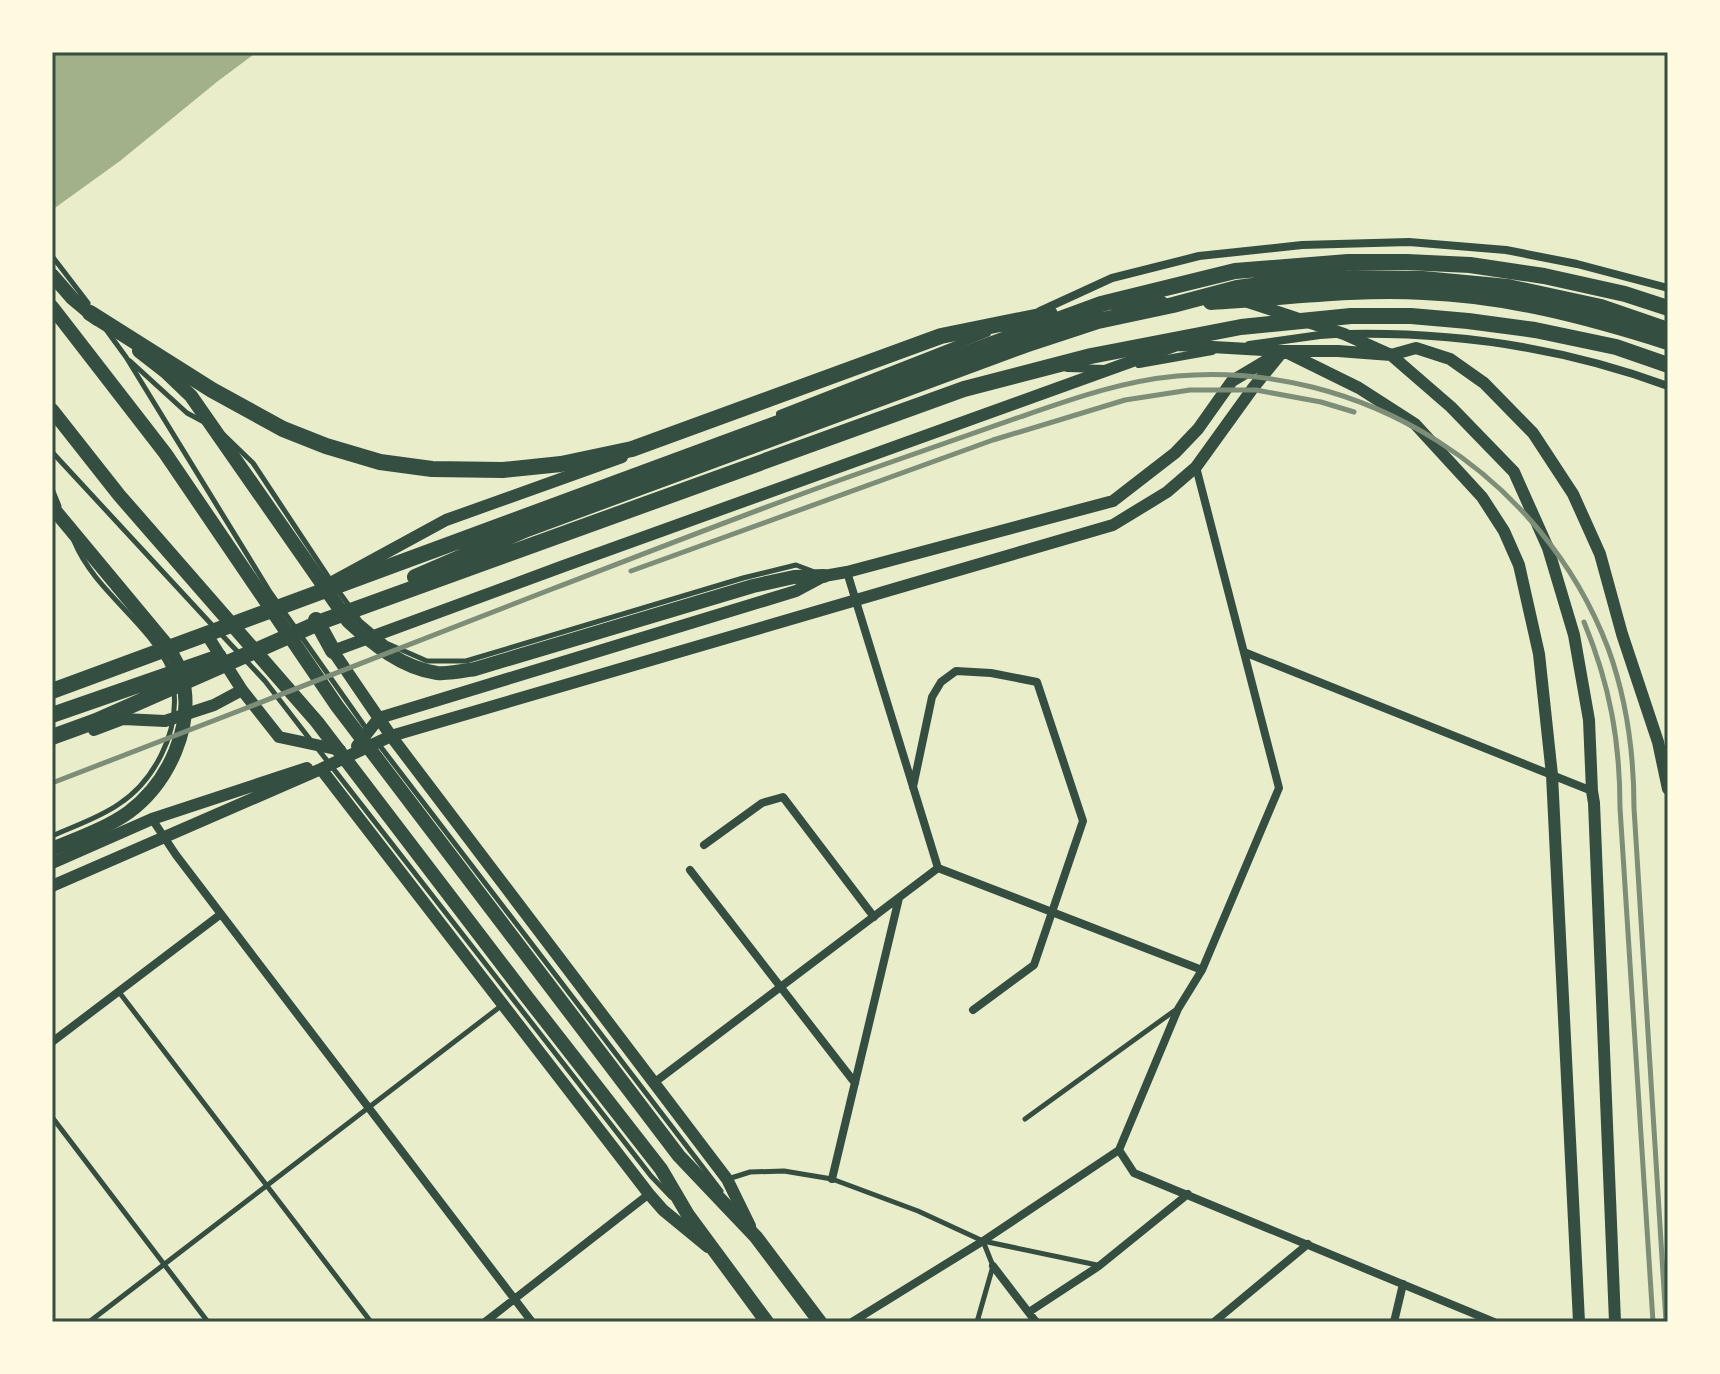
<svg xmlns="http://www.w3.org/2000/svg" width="1720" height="1374" font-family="Barlow,sans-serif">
<rect width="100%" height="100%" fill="#e9edc9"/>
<path fill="#a3b18a" d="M52 52H257L218 81 120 161 52 210Z"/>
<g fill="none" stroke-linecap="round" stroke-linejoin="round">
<path stroke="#344e41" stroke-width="5" d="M52 256 88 303
M107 331 126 357 270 592 368 731
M130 361 187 413 202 421
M224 435 253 463 331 581
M52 452 213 626
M52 489 59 506
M74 541C95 592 148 621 170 670
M337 589 360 621 386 643 427 661H466L743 578 796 565 812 571
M220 633 265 681 312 742
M377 742 721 1191
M318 749 651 1176 671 1197
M52 836C74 826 99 818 119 804 154 781 178 734 174 692
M119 992 371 1322
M52 1117 208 1322
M1025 1119 1174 1011
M728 1179 750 1172 784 1171 832 1179 918 1211 983 1241 1097 1265
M89 1322 501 1006
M977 1322 993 1266 983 1241"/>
<path stroke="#344e41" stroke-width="8" d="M1040 311 1112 278 1199 256 1302 245 1409 242 1506 250 1577 264 1668 288
M1348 334C1457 332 1565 348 1668 386
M1249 345 1320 335 1335 334
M1139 364 1212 351
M1067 368 1106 369
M780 414 987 333
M847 572 938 868
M1244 652 1592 791
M913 787 932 697 941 682 956 671 991 673 1037 682 1083 821 1034 965 973 1010
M152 819 176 855 532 1322
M704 845 762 803 783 797 874 917
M938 868 1202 970
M690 870 855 1083
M52 1042 221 914
M655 1082 938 868
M1119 1150 1134 1173 1494 1322
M832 1179 899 898
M993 1266 1036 1322
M1029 1312 1099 1266 1188 1194
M485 1322 649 1194
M852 1322 983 1241 1119 1150 1178 1009 1202 970 1279 788 1196 467
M1214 1322 1308 1244
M1394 1322 1403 1284"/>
<path stroke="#344e41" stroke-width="12" d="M1248 302 1344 334 1391 355 1451 407 1514 472 1548 548 1574 635 1589 720 1592 791 1594 803 1615 1322
M1117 308 1144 302H1162
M1286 352 1359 388 1415 424 1482 497 1504 531 1519 565 1539 654 1552 775 1579 1322
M334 581 446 520 622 457
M207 635 242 690 279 737 340 750
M379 718 796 591 824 576 847 572 1113 501 1175 453 1198 429 1232 381 1274 356
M94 730 123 719 165 721 214 705 242 690
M357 746 379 718
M321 769 649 1194 663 1210 708 1247
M52 863 152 819 307 768
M52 886 321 769 391 736 1113 525 1167 492 1196 467 1253 388 1283 351
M750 1226 727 1179 391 736 333 651 561 567 1177 345 1283 351H1338L1391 355 1416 348 1450 359 1484 383 1533 433 1573 494 1600 554 1622 634 1658 742 1668 789"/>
<path stroke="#344e41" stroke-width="14" d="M52 275 72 298 97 319
M52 307 165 453 337 706 679 1156 756 1237 820 1322
M139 351 166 372 191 396 348 621C373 644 402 668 437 673 449 674 463 671 475 669L753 586 794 577 824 576
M52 410 119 495 317 722 523 992 661 1169 688 1215 767 1322
M52 507 165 643C172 654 179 664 182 676 195 725 169 782 129 812 107 828 78 838 52 849"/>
<path stroke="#344e41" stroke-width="16" d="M1211 302C1282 298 1353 288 1424 292 1507 295 1589 317 1668 342
M90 313 212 390 283 429 326 446 380 462 432 469 503 470 561 464 632 449 941 336 1050 314
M415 577 527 529 1025 345 1098 321 1173 305 1237 288 1297 280 1353 278 1423 279 1508 287 1601 307 1668 330
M316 620 333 651
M52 691 1101 304 1235 271 1348 262H1407L1470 265 1544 276 1625 294 1668 308
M52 715 219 657
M52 737 96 721 323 621 964 389 1091 356 1241 327 1351 316H1411L1468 321 1535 330 1616 347 1668 365"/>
<path stroke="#7c8e77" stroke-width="5" d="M631 571 993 440 1125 400 1190 390H1256L1321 402 1354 412
M1584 622C1610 685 1620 741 1620 808L1653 1322
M52 783C219 719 385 654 552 589 654 550 755 510 857 474 911 455 965 436 1020 417 1072 399 1122 381 1177 376 1362 360 1542 474 1608 648 1627 700 1634 753 1634 808L1666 1322"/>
</g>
<rect width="1720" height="1374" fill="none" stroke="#fefae0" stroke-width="108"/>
<rect x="54" y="54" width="1612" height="1266" fill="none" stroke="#344e41" stroke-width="3"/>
</svg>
